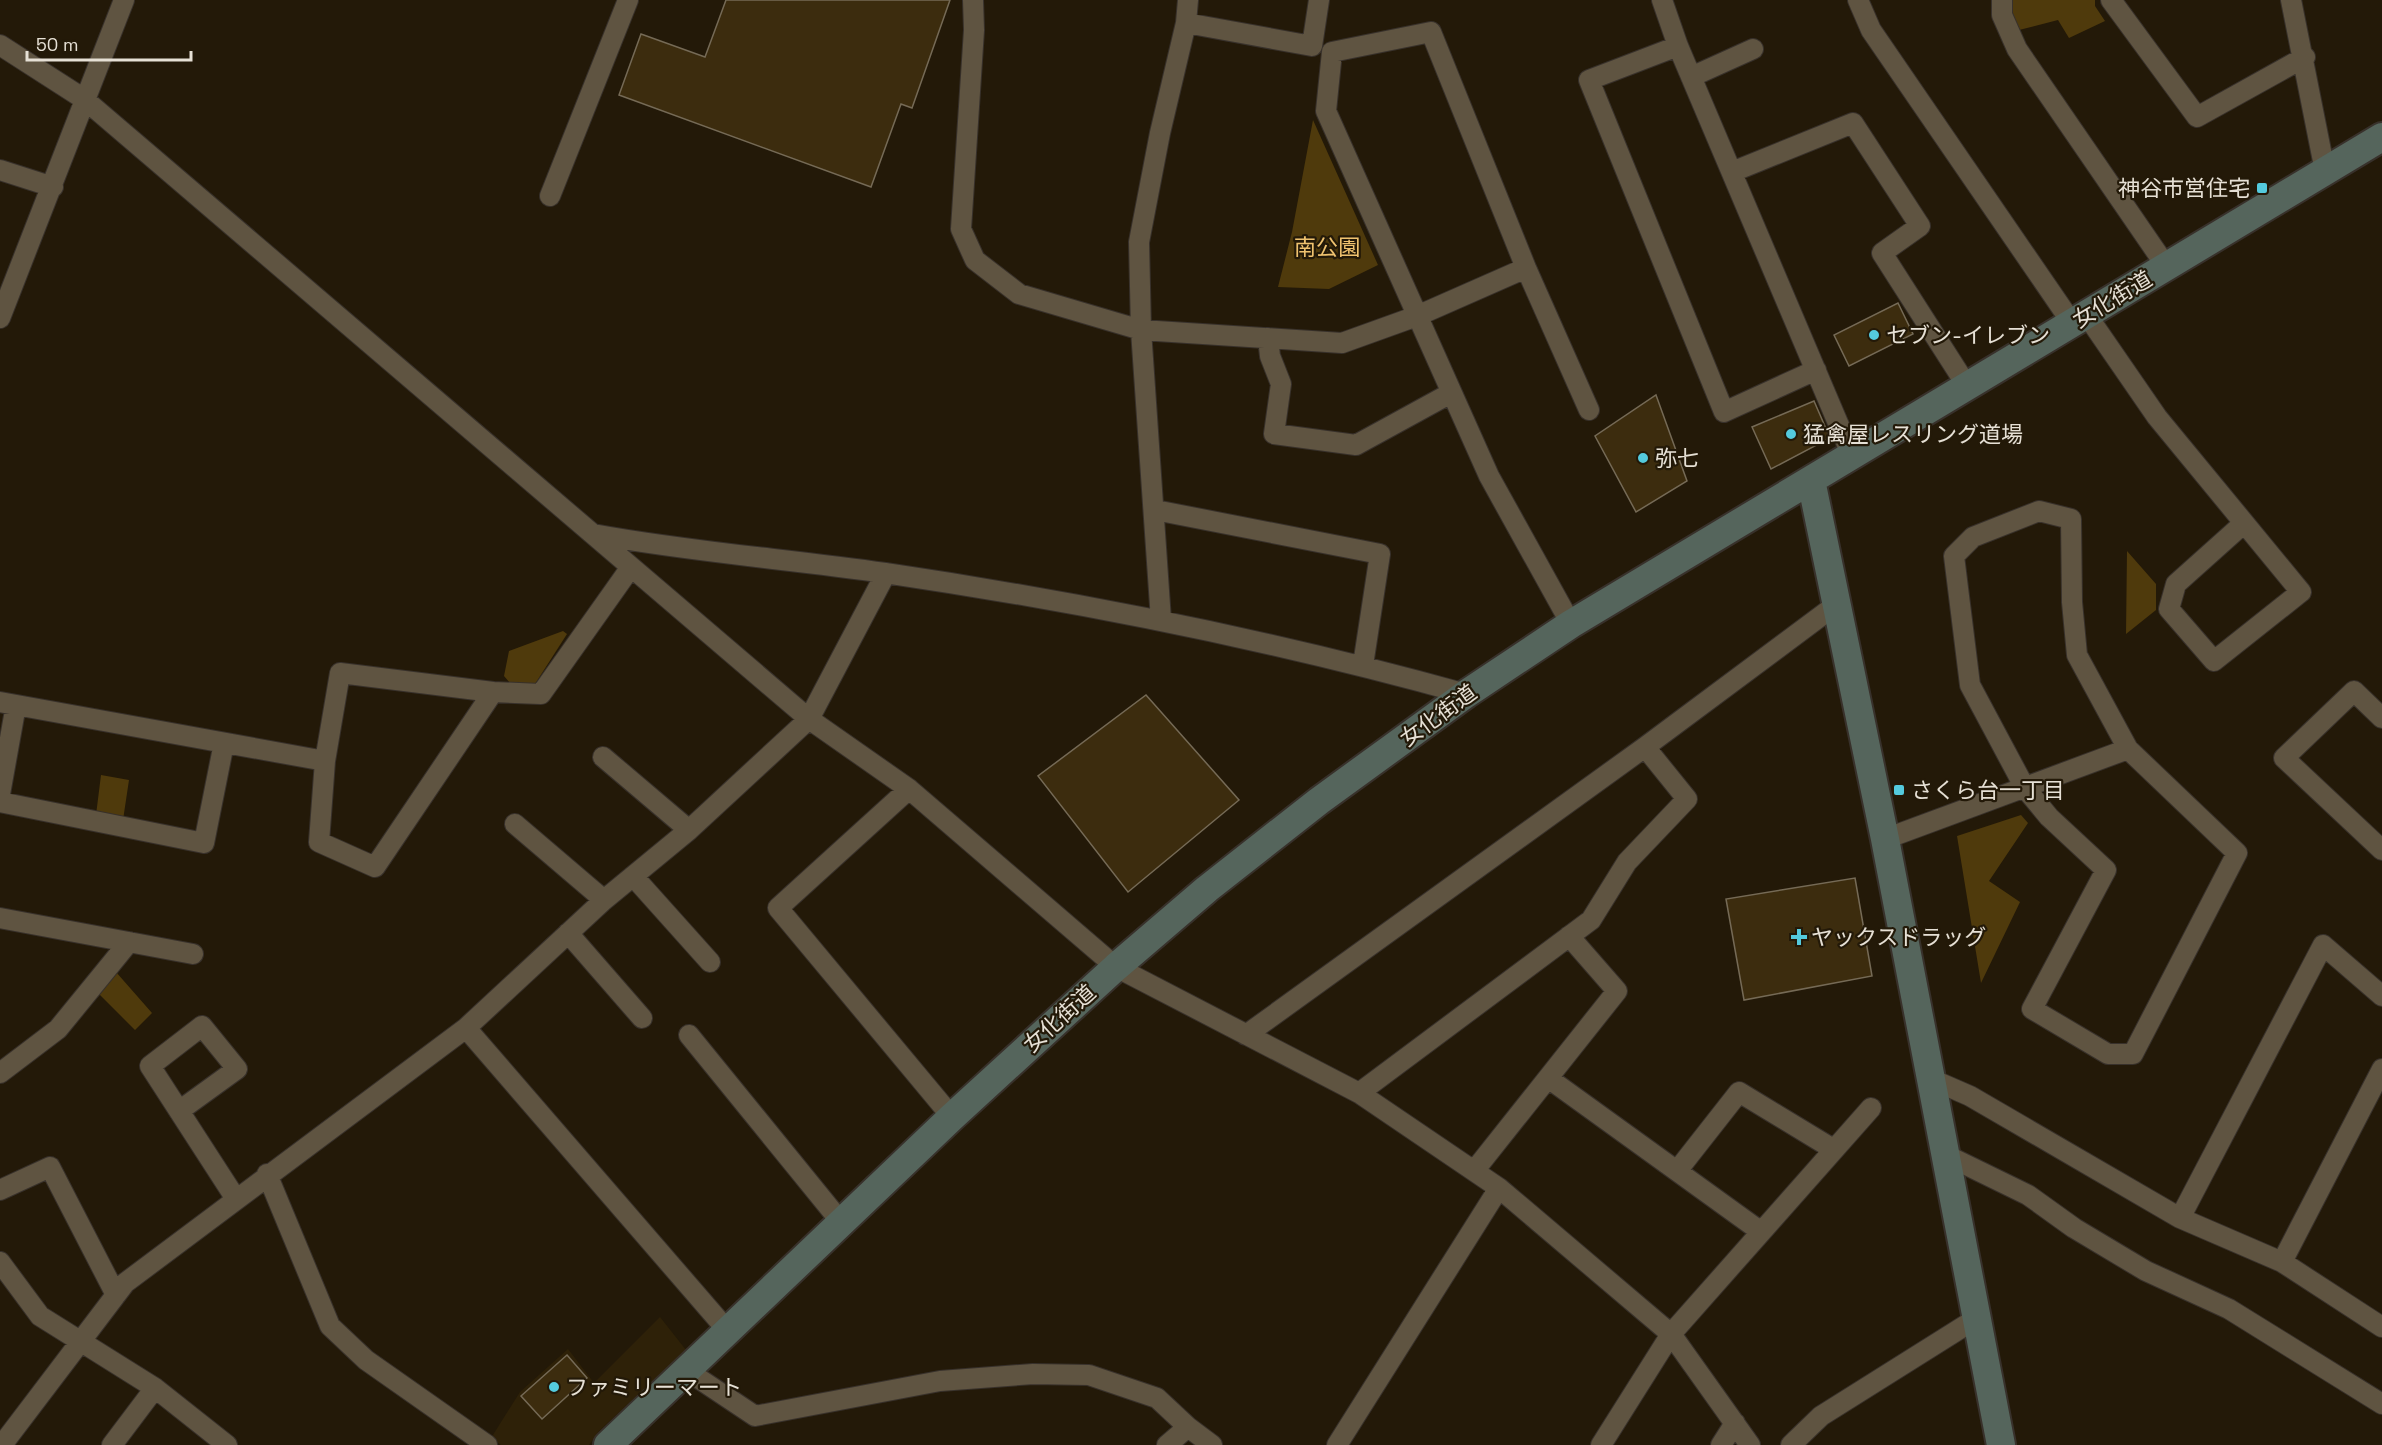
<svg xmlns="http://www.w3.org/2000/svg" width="2382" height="1445" font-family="'Space Grotesk','Noto Sans JP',sans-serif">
<rect width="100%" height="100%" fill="#231908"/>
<path fill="#2e2108" d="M660 1317 686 1350 599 1431 589 1445H501L491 1438 520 1392 568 1349 594 1383Z"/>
<path fill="#4f3a0c" d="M2009 0H2095V6L2105 21 2069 38 2058 20 2015 31Z
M1313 120 1378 265 1329 289 1278 287 1292 232Z
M2127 551 2156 584V610L2126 634Z
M563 631 567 634 535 684 510 683 504 676 509 651Z
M101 775 129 780 123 820 96 815Z
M2021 815 2028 823 1989 881 2020 902 1981 983 1957 836Z
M116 972 152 1013 135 1030 97 992Z"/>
<path fill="#3c2c0e" stroke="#756a56" stroke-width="1.5" d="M726 0H950L912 108 901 104 871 187 619 95 641 34 705 57Z
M1898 303 1913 334 1849 366 1834 335Z
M1656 395 1687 481 1636 512 1595 436Z
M1814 401 1830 438 1771 469 1752 427Z
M1146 695 1239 800 1128 892 1038 776Z
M1855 878 1872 976 1744 1000 1726 899Z
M567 1355 587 1378 542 1419 521 1396Z"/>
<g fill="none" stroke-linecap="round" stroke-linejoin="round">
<g stroke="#38312b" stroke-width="22">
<path id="street" d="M973 0 974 30 961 229 975 260 1019 294 1141 330 1342 343 1417 316 1526 268
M1662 0 1678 46 1852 456
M1858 0 1871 30 2072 323
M2002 0V15L2017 49 2166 266
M2111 0 2197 117 2305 57
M2291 0 2325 171
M1186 23 1312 46 1319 0
M0 45 84 99 809 719 909 789 1116 967 1359 1093 1499 1188 1671 1334 1750 1445
M1678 46 1589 80 1724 412 1816 370
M1691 77 1753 49
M0 170 53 187
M1732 172 1853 123 1920 226 1882 253 1967 386
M550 196 628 0
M2086 314 2157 417 2301 592 2214 661 2169 609 2176 584 2243 524
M0 318 124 0
M1268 338 1270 356 1281 384 1274 434 1356 445 1451 393
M1155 510 1380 554 1363 665
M2039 511 2071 519 2072 602 2077 655 2128 749 2237 853 2133 1054H2108L2032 1009 2106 870 2049 817 2025 788 1970 685 1954 556 1973 537Z
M593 534C690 552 788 559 885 573 1081 602 1276 641 1466 694
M1161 620 1141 330 1139 242 1160 133 1186 23 1188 0
M1571 624 1489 476 1326 111 1332 52 1431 32 1526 268 1589 410
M340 673 493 692 375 867 319 842 325 761Z
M493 692 541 694 631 567
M0 702 325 761
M2382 718 2354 691 2284 758 2382 850
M603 757 689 830
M909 789 778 908 952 1117
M0 794 16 705
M0 802 204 843 224 743
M515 824 604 900
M1885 839 2128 749
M633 876 710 962
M0 918 193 954
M568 933 642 1018
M466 1028 727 1330
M689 1035 841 1222
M1246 1035 1645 747 1837 604
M0 1073 58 1029 129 942
M1548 1078 1760 1231
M1931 1079 1970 1096 2180 1218 2282 1262 2382 1327
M1359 1093 1591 920 1627 862 1687 799 1645 747
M179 1111 237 1069 202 1026 150 1066 236 1199
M1946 1155 2028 1195 2074 1228 2146 1271 2229 1309 2382 1404
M1474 1171 1617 991 1569 936
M1677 1171 1739 1092 1833 1149
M267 1174 330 1326 366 1360 487 1445
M0 1190 50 1167 116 1295
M2180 1218 2323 945 2382 996
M0 1262 40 1316 155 1388 227 1445
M2282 1262 2382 1069
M686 1370 755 1416 940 1381 1033 1374 1089 1375 1157 1398 1188 1427
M2 1445 125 1283 466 1028 604 900 689 830 809 719 886 573
M112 1445 155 1388
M1167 1445 1188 1427 1212 1445
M1337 1445 1499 1188
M1601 1445 1671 1334 1871 1108
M1721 1445 1735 1423
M1791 1445 1821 1416 1977 1318"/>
</g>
<g stroke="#38312b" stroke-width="32">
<path id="secondary" d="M1811 480 1885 839 2001 1445
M608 1445 952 1117 1116 967 1207 889 1319 801 1466 694 1571 624 2382 137"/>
</g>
<use href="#street" stroke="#5f5441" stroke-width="20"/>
<use href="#secondary" stroke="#55655c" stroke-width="28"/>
</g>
<g fill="#54cadd" stroke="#231908" stroke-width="2">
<rect x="2256" y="182" width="12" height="12" rx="3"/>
<circle cx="1874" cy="335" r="6"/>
<circle cx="1791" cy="434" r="6"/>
<circle cx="1643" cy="458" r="6"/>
<rect x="1893" y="784" width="12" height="12" rx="3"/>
<path d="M1796 928h6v6h6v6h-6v6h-6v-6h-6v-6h6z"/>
<circle cx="554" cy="1387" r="6"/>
</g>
<g text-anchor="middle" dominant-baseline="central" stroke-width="4.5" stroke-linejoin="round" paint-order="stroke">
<g font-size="22" fill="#e6e0d5" stroke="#231908" text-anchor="start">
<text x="2250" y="188" text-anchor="end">神谷市営住宅</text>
<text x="1886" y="335">セブン-イレブン</text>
<text x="1803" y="434">猛禽屋レスリング道場</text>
<text x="1655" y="458">弥七</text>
<text x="1911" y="790">さくら台一丁目</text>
<text x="1811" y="937">ヤックスドラッグ</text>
<text x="566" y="1387">ファミリーマート</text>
</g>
<g font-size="22" fill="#efc26f" stroke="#231908">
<text x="1327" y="247">南公園</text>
</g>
<g font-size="22" fill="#e6e0d5" stroke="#231908">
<text transform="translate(2112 299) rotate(-31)">女化街道</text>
<text transform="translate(1438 715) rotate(-36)">女化街道</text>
<text transform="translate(1059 1018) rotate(-42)">女化街道</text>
</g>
</g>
<path d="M27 51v9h164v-9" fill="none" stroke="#e6e0d5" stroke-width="3"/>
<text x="36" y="51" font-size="18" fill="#e6e0d5" stroke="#231908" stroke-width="4.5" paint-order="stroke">50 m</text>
</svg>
